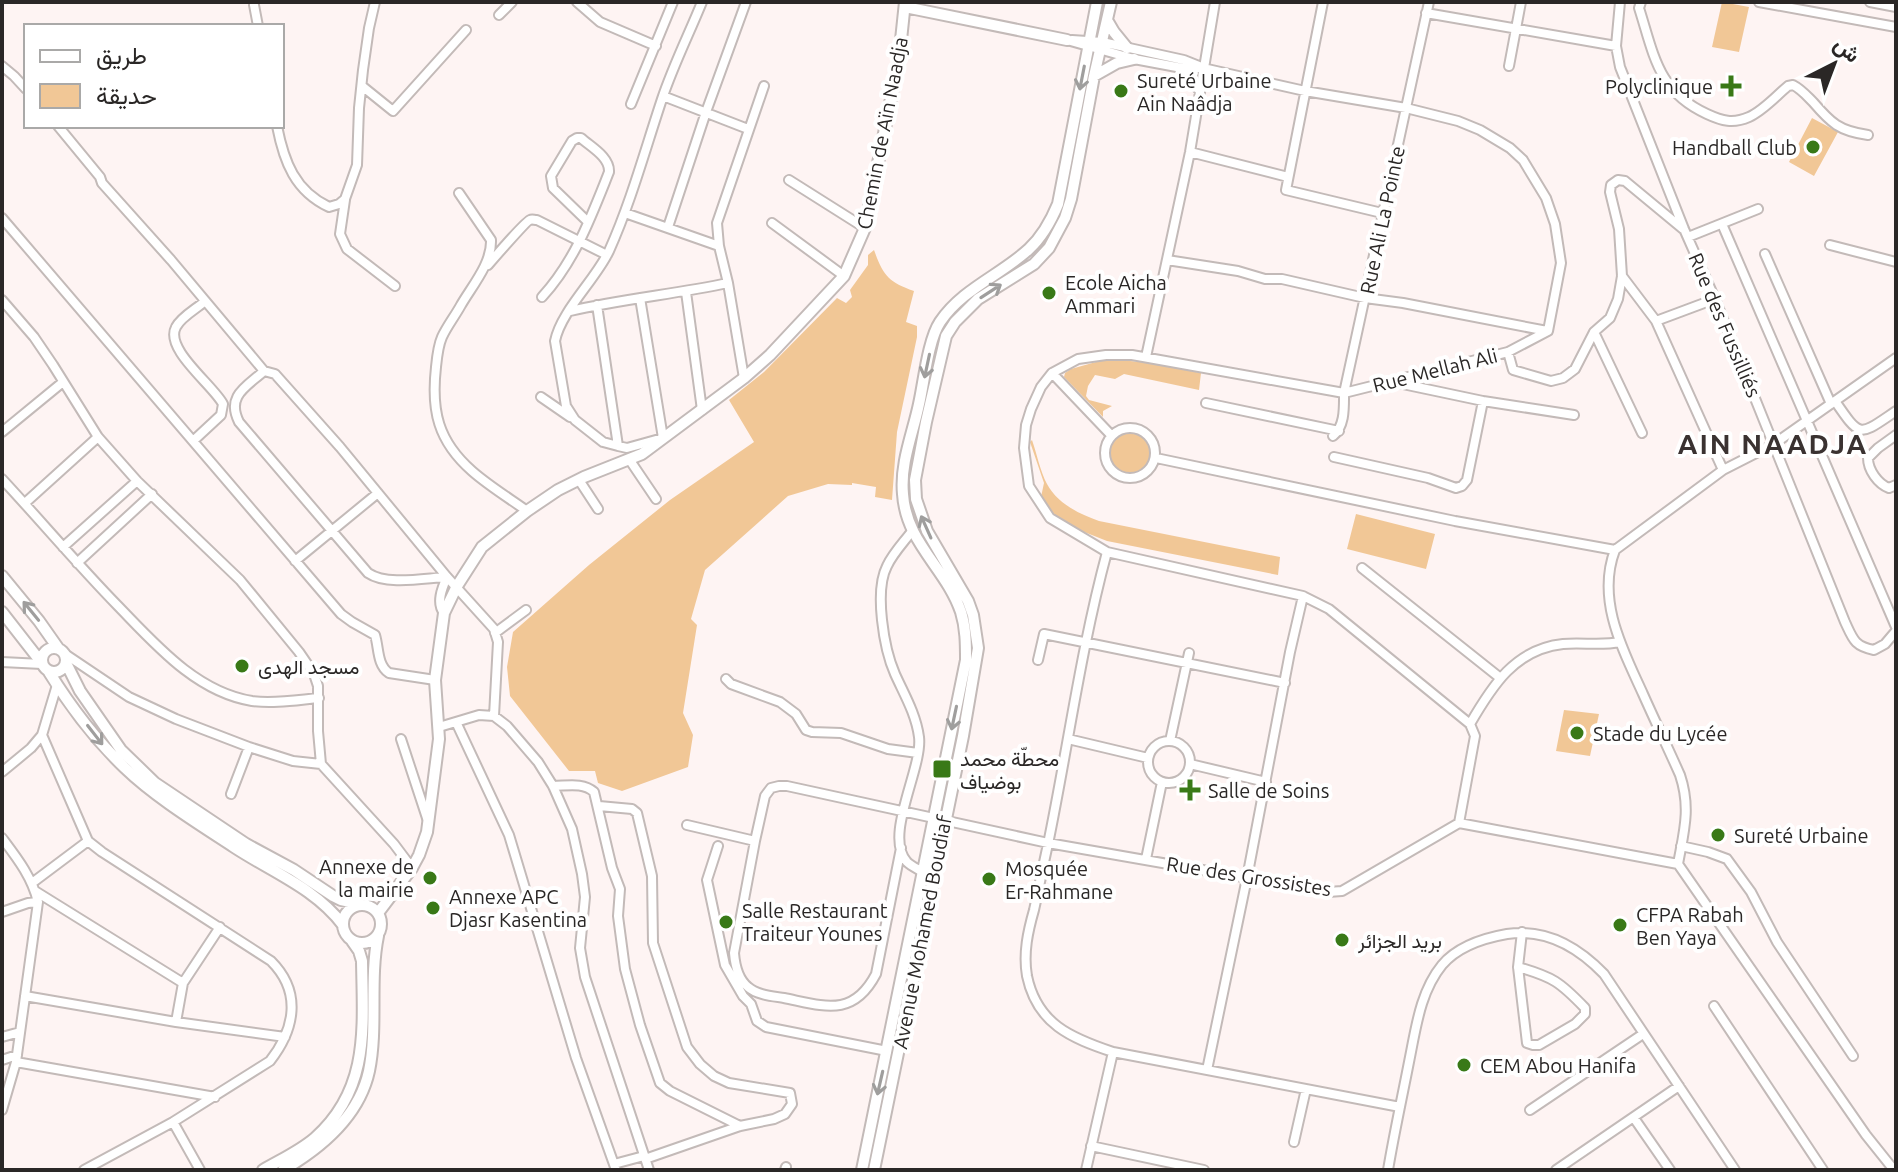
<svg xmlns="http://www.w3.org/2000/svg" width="1898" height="1172" font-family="Ubuntu,Vazirmatn,sans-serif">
<rect width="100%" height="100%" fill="#fef4f3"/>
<path fill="#f1c796" d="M1722 2 1749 7 1739 52 1712 47Z
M1812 118 1838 132 1814 176 1789 162Z
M874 250C883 275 888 282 914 291L906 322 917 326V337L897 432 892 500 875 497 876 487 852 483V485L828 484 788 496 705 570 691 619 697 625 683 713 693 735 688 767 622 791 598 783 595 771H569L510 696 507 667 513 632 589 565 670 500 754 442 729 400 764 372 837 298 846 303 852 297 850 290 868 265V255Z
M1103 360C1137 359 1168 366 1201 373L1199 390 1124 374 1115 379 1095 375 1088 386 1086 396 1089 400 1112 406 1103 411V417L1064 377 1065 373 1071 369Z
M1110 453a20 20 0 1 1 40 0a20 20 0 1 1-40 0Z
M1032 440C1037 454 1040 471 1047 484 1057 503 1079 514 1099 521L1280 557 1278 575 1107 541 1069 526 1052 514 1041 497 1044 483 1030 442Z
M1356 514 1435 534 1426 569 1347 549Z
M1564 710 1599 714 1590 756 1556 751Z"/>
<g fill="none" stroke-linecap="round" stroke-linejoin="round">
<g stroke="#c3bab8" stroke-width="12">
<path id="minor" d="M577 2 600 22 656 46
M1323 2 1286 190 1382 213
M1620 2 1616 46 1620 67 1684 229 1715 299 1845 622C1853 639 1854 646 1874 650L1885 644 1896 631
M1641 2 1639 8C1654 55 1658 92 1707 114 1722 121 1733 124 1749 117 1763 111 1776 96 1788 86L1793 85C1801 89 1806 95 1813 102 1831 123 1839 131 1868 135
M1759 2 1896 27
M1870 2 1896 7
M254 5 258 26
M1426 13 1616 46
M499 15 512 2
M1067 40 1134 59 1182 68H1203L1305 91 1406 108 1458 121 1480 130 1510 148 1523 160 1546 198 1555 224 1561 263 1548 331 1508 352 1344 393 1132 355H1106L1078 359 1052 373 1041 387 1031 409 1026 425 1024 448 1029 486 1050 518 1107 552 1303 596 1329 609 1470 724 1475 736 1459 823
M1072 40 1102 42 1184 60 1199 66
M2 66 14 76 26 89
M1509 66 1521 2
M1179 68 1199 90
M362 86 393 111 466 30
M663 96 748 129
M631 104 673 2
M58 126 100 177 102 183 171 260 264 371 275 374 340 447 447 577 494 629 498 642 494 716
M277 126C284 162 295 191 329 207L339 204 345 199 357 165 359 108 363 70 369 28 375 2
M1190 152 1288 177
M789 180 865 228
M459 193 491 240C492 263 472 286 461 305 455 316 447 326 442 337 438 346 437 357 436 367 431 411 438 441 472 471 489 486 509 498 527 511
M345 200 340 234 347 249 395 286
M625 213 719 246
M2 218 341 614 352 622 375 635C379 648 377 665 389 673L435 680
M772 223 844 276
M1722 224 1896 627
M668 227 706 112 746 2
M1688 237 1758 209
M1830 245 1896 262
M1765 254 1831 404
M1167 260 1238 271 1265 279H1282L1365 298 1403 303 1547 331
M488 265C494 258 526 221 530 220 532 219 534 220 537 220L607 255
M1622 276 1656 321 1723 470
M686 292 702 410
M542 297C575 261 591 217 609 172 610 157 591 147 581 138H577L572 141 551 176 553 188 588 222
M640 298 663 438 627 448 618 446 603 442 575 420 566 406 555 341C561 311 596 279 609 251 631 202 645 150 662 99 673 66 689 34 702 2
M2 300 34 337 53 365 98 437 137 481 240 580 299 652 314 674 318 686V731L321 764 394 844 412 868
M597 305 618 446
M570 311C622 299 676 294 728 283
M1656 321 1715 299
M1594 332 1642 433
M1508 352 1513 370 1551 381 1563 378 1575 369 1594 332 1610 318 1618 299 1622 276 1619 229 1610 192 1611 185 1618 180 1625 181 1683 229
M1146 357 1190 152 1215 2
M264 371C246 387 226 396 239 422L368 573C387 586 425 578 447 577 442 588 436 603 444 613
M1052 373 1111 435
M744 378 728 283 719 246 717 223 764 86
M1393 382 1483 401 1574 415
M541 397 570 417
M1835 401C1861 439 1859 436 1896 411
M1206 403 1339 431
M1105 453a25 25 0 1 1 50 0a25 25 0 1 1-50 0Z
M2 432 63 382
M1896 435 1878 448 1868 458C1868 470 1878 484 1889 488L1896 485
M1333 436C1345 426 1344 408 1344 393L1429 2
M193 441 221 415 223 404C213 385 164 349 176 327 181 317 196 309 204 302
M1334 457 1428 478 1456 488 1462 486 1467 480 1483 401
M1156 458 1455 521 1615 550
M629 459 656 499
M2 479C41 521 78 565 118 606 155 644 196 692 252 701 274 704 297 700 319 698
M579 480 598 509
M25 503 98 437
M912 531C904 542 893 553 887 566 874 591 884 649 895 674 904 694 916 714 919 737 923 768 883 836 907 862 911 866 918 869 923 872
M63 547 137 481
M1107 552C1081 648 1068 747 1048 844 1043 866 1039 888 1034 910 1028 931 1023 953 1027 976 1037 1024 1071 1038 1113 1052L1400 1107
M295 561 378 493
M77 563 152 494
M1362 568 1499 677
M495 633 526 610
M65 654 129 697 176 719 249 747 293 761 321 764
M1038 660 1044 634 1285 683
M2 662 42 664
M726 679 731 684 780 702 796 714 806 730 812 732 841 733 888 749 918 753
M456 722 509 835 576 1058 616 1170
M1470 724C1492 686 1515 649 1563 644 1582 642 1600 646 1620 642
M439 727 479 715 494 716 507 726 538 762 553 786 572 829 582 874 585 897 580 948 585 977 649 1170
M42 735 88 841 102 852 271 961C302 992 295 1029 270 1061L173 1122 200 1170
M401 739 427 818
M1068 739 1148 758
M1170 741 1189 653
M1148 762a21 21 0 1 1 42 0a21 21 0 1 1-42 0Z
M1190 764 1266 782
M2 772 31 748 42 735 57 685
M553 786C567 786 583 782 594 792L612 868 620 889 618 916 625 969 640 1025 660 1083 670 1091 740 1126
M231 794 249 747
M599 806 632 809 637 813 652 876 653 943 687 1047 700 1064 714 1076 729 1083 790 1093 792 1104 785 1114 774 1119 740 1126 645 1159
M687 825 755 841 765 796 771 788 779 786H787L1048 843 1328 892 1342 891 1459 823 1678 864
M2 838C17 858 32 877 38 902L16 1062 2 1110
M755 841 734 953C735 965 738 979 748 987 757 995 772 996 784 998 824 1006 853 1018 876 974L901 848
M718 846 707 880 725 965 743 996 751 1004 757 1021 766 1027 887 1051
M1681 846 1708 852 1727 859 1751 892 1777 942 1853 1056
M1146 859 1162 782
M32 883 88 841
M35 891 183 983
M2 912 28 903 38 902
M1518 967C1553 977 1560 982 1585 1008V1014L1575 1024 1539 1045H1533L1527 1043 1518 967 1522 932
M25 996 176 1022 285 1037
M1714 1006 1823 1170
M176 1022 183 983 220 927
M2 1037 20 1032
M2 1060 17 1055
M16 1062 215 1097
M1207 1070 1247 878 1290 652 1303 596
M1530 1110 1643 1034
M1634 1118 1670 1170
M1294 1142 1306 1089
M1091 1146 1204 1170
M614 1164 644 1156
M84 1170 173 1122
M785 1170 786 1167
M1086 1170 1113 1052
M1388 1170C1394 1134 1402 1098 1409 1062 1416 1028 1420 992 1442 965 1458 946 1484 938 1507 934 1546 928 1578 947 1604 974L1735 1170
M1556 1170 1679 1086
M1894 1170 1866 1135 1678 864C1684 831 1691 808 1680 775 1668 748 1655 721 1643 694 1623 650 1596 600 1615 550L1723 470 1774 444 1896 358"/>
</g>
<g stroke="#c3bab8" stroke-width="14">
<path id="major" d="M905 7 1067 40
M1107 20 1114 32 1127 48
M1094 76 1117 63 1134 59
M2 576 39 621 58 648
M2 612 41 662
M42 660a12 12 0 1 1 24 0a12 12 0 1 1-24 0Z
M66 663 80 691 121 750 155 783 246 844 294 870 333 896 341 900 360 904
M49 672C70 706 96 740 125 768 155 797 199 824 234 847 272 872 315 888 343 925
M343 924a19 19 0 1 1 38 0a19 19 0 1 1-38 0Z
M378 913 412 868 419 855 427 832 439 739 435 680 444 613 457 586 482 547 527 511 558 490 584 477 642 454 744 378 770 355 844 276 865 228 899 59 905 2
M263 1170C280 1160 300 1151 315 1138 370 1089 363 1028 362 961L359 951 352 941
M283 1170C321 1148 359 1117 369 1071 378 1027 369 980 378 936
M862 1170 966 660C966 644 966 628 961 612 946 568 906 543 903 494 900 463 913 433 919 404 924 382 928 340 940 322 962 289 1001 275 1029 249 1043 236 1051 221 1058 204L1097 2
M874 1170 963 736 978 648 973 615 968 601 927 531 916 499 915 480 926 422 946 336 955 322 978 299 1034 264 1049 248 1065 218 1071 199 1094 76 1111 2"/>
</g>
<use href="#minor" stroke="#fff" stroke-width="8"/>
<use href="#major" stroke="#fff" stroke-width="10"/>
</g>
<defs><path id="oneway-shaft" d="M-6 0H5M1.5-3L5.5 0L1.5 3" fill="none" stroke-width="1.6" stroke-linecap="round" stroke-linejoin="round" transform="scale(2)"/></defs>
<g stroke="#9f9e9d">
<use href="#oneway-shaft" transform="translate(1082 78) rotate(101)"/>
<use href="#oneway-shaft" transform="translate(991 291) rotate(-33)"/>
<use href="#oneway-shaft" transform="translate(927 366) rotate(102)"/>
<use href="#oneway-shaft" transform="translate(926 527) rotate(-114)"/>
<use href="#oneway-shaft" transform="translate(31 611) rotate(-129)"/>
<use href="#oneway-shaft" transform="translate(954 718) rotate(102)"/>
<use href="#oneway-shaft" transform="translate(95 735) rotate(52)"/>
<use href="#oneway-shaft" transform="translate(880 1083) rotate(103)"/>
</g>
<g fill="#397917" stroke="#fff" stroke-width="3">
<path d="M1727 74h8v8h8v8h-8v8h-8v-8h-8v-8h8z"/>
<circle cx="1121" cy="91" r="8"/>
<circle cx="1813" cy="147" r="8"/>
<circle cx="1049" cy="293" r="8"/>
<circle cx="242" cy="666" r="8"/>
<circle cx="1577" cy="733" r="8"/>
<rect x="932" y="759" width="20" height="20" rx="4"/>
<path d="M1186 778h8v8h8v8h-8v8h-8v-8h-8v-8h8z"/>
<circle cx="1718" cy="835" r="8"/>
<circle cx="430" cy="878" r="8"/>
<circle cx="989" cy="879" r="8"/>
<circle cx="433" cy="908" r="8"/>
<circle cx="726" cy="922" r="8"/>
<circle cx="1620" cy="925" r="8"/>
<circle cx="1342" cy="940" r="8"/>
<circle cx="1464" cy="1065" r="8"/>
</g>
<g text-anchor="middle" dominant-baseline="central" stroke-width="8" stroke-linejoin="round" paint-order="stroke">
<g font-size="20" fill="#2a2726" stroke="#fff" text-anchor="start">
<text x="1137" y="80">Sureté Urbaine<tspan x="1137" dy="23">Ain Naâdja</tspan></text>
<text x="1713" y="86" text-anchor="end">Polyclinique</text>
<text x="1797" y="147" text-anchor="end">Handball Club</text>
<text x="1065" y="282">Ecole Aicha<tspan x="1065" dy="23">Ammari</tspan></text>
<text x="258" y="666">مسجد الهدى</text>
<text x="1593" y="733">Stade du Lycée</text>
<text x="960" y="758">محطّة محمد<tspan x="960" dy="23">بوضياف</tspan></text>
<text x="1208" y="790">Salle de Soins</text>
<text x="1734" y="835">Sureté Urbaine</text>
<text x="414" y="866" text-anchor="end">Annexe de<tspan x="414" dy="23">la mairie</tspan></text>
<text x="1005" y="868">Mosquée<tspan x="1005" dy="23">Er-Rahmane</tspan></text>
<text x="449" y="896">Annexe APC<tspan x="449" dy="23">Djasr Kasentina</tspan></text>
<text x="742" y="910">Salle Restaurant<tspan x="742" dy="23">Traiteur Younes</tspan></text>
<text x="1636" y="914">CFPA Rabah<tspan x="1636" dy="23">Ben Yaya</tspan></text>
<text x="1358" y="940">بريد الجزائر</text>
<text x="1480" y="1065">CEM Abou Hanifa</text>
</g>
<g font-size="20" fill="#2a2726" stroke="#fff">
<text transform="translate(882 133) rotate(-79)">Chemin de Aïn Naadja</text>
<text transform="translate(1382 220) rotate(-78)">Rue Ali La Pointe</text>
<text transform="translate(1725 325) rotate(67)">Rue des Fussilliés</text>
<text transform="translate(1435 370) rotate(-14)">Rue Mellah Ali</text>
<text transform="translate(1249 876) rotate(9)">Rue des Grossistes</text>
<text transform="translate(922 932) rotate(-79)">Avenue Mohamed Boudiaf</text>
</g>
<g font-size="28" font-weight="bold" letter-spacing="2" fill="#3a3231" stroke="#fff">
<text x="1773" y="443">AIN NAADJA</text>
</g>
</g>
<rect width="1898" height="1172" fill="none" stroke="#2a2726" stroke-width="8"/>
<rect x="24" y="24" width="260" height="104" fill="#ffffff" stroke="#aaa9a8" stroke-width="2"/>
<rect x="40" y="50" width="40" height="12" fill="#ffffff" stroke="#aaa9a8" stroke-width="2"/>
<text x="96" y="64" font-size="24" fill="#2a2726">طريق</text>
<rect x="40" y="84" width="40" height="24" fill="#f1c796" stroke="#aaa9a8" stroke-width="2"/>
<text x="96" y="104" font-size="24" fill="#2a2726">حديقة</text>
<g transform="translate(1834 64) rotate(42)" stroke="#ffffff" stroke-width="6" paint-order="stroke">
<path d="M0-6L14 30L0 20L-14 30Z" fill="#2a2726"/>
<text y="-12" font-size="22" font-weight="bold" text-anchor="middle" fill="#2a2726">ش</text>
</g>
</svg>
